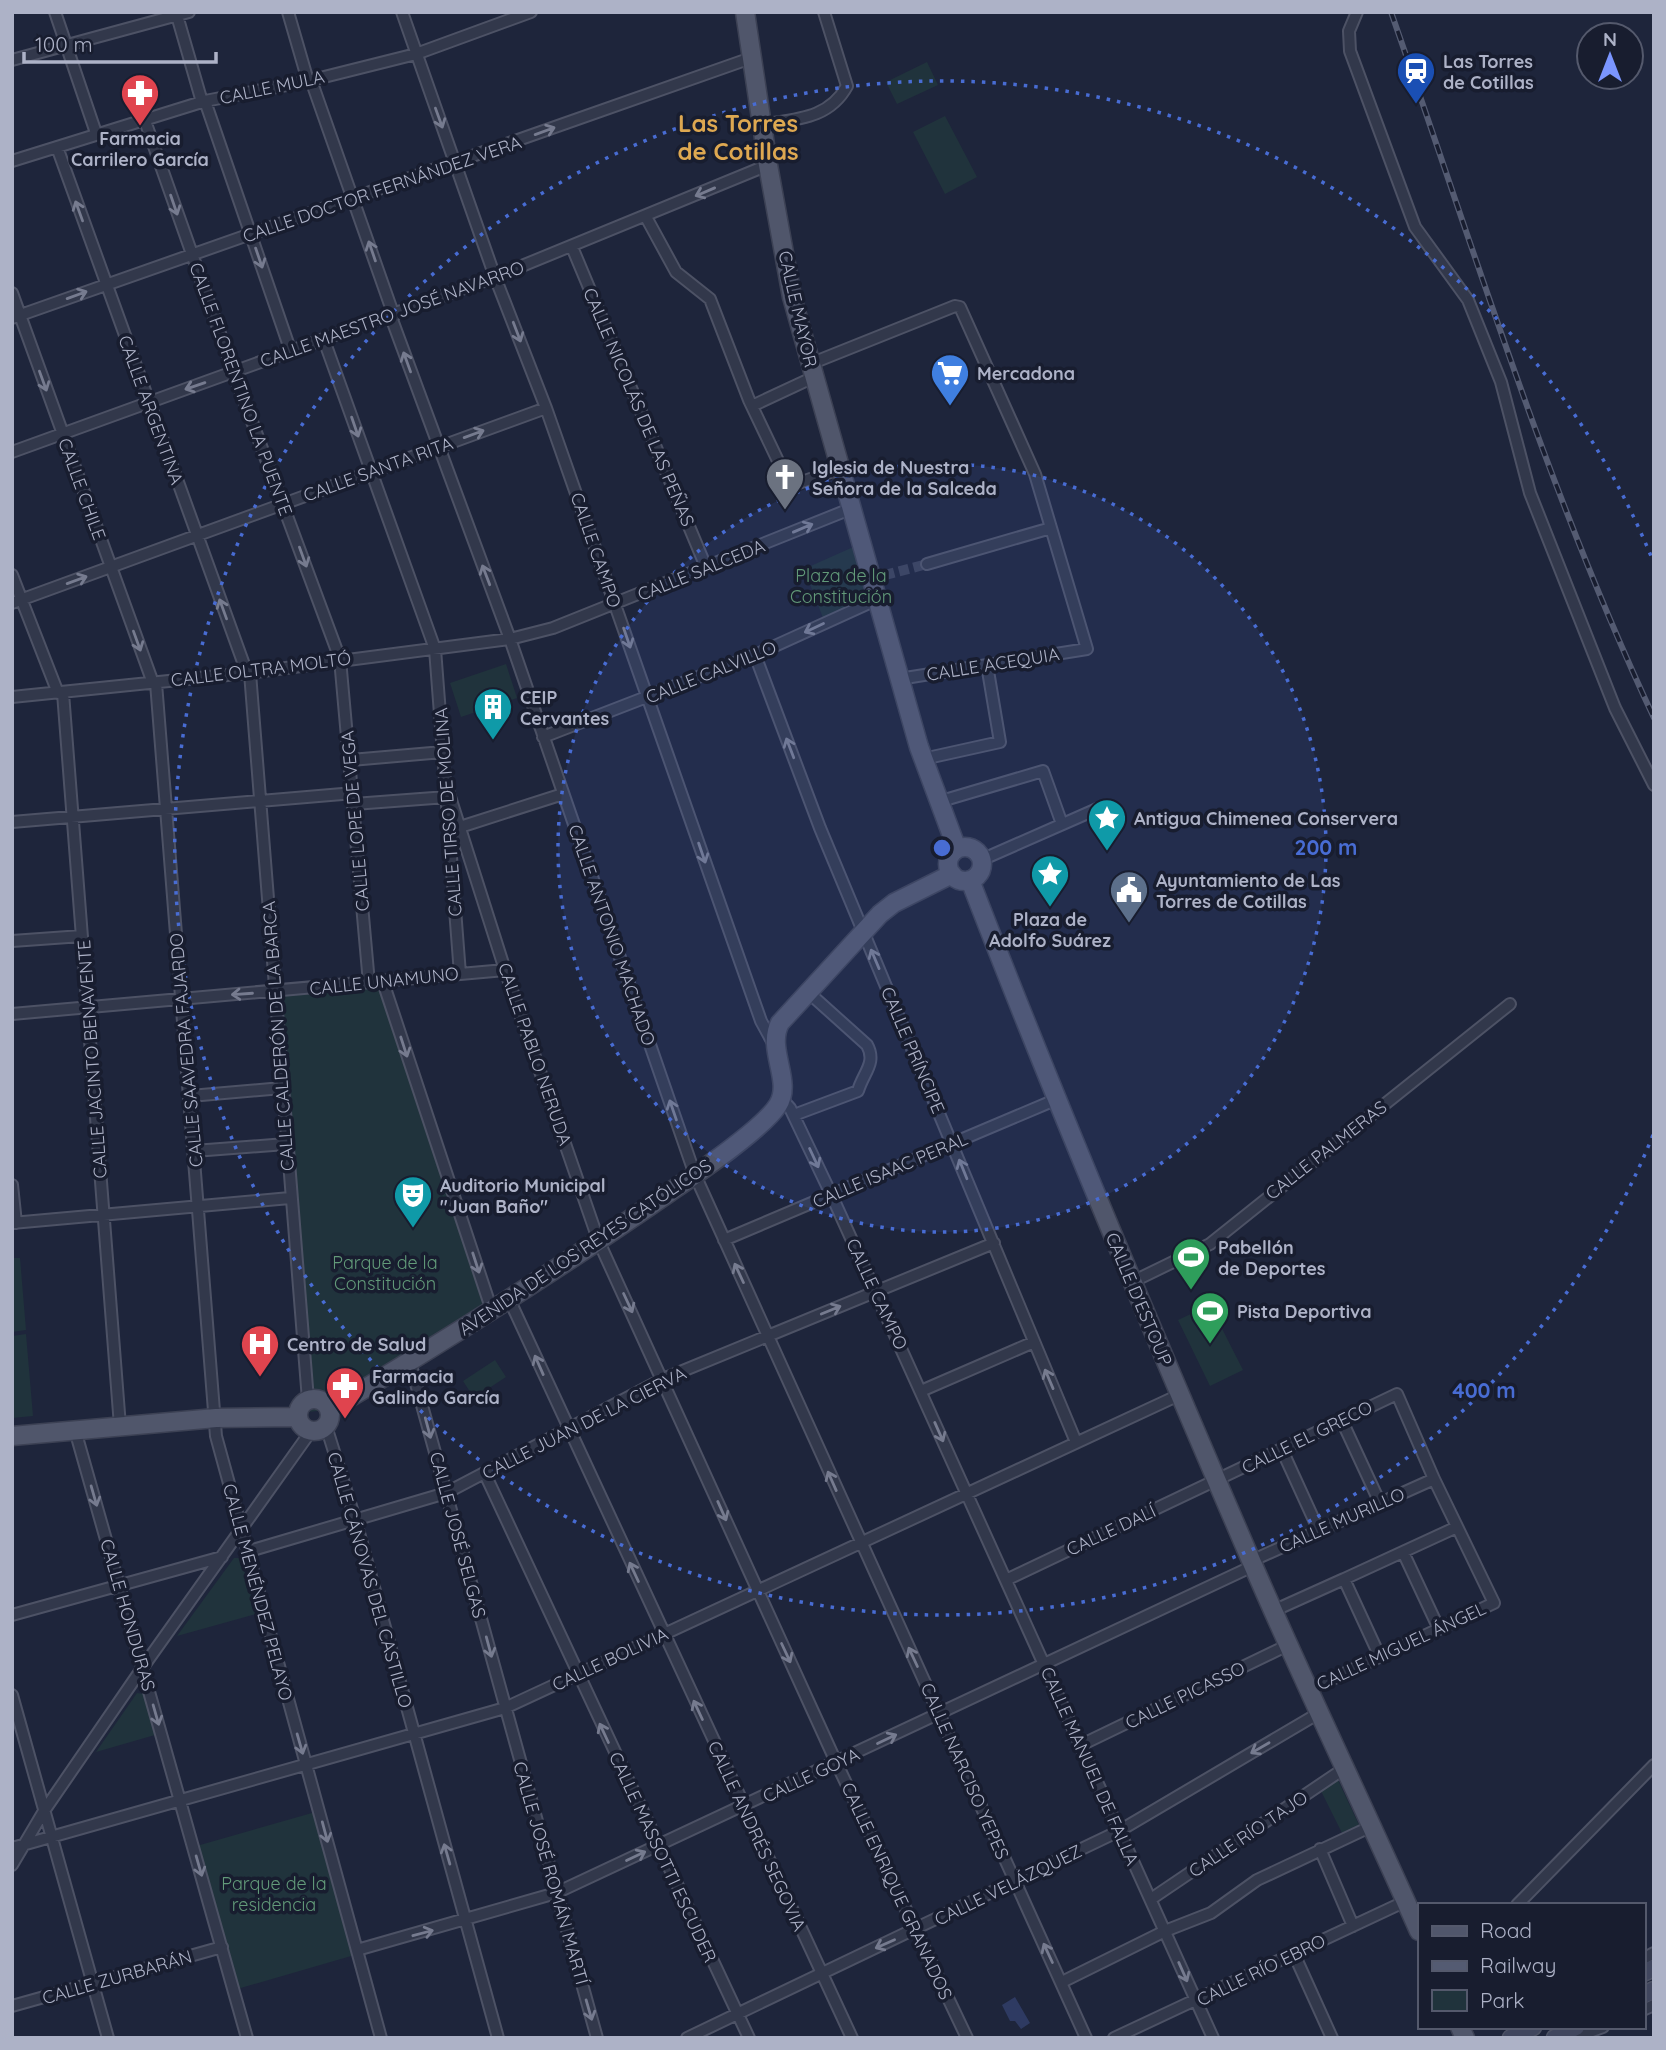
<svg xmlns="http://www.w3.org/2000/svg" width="1666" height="2050" font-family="Quicksand,sans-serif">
<rect width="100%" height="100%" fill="#1e253b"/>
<path fill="#20333c" d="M927 62 938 85 897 104 886 82Z
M945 116 977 177 945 194 913 132Z
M860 544 876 600 825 623 804 569Z
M506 664 517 698 461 717 450 683Z
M383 982 492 1311 326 1410 308 1412 275 992Z
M12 1258H20L26 1330 12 1332Z
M1210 1305 1243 1370 1210 1386 1178 1320Z
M26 1334 33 1416 12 1418V1336Z
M495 1360 506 1377 474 1398 463 1381Z
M234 1558H241L256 1614 177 1636Z
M137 1693 144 1694 155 1735 96 1752Z
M1338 1780 1359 1825 1342 1833 1321 1791Z
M319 1811 358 1954 234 1990 193 1847Z"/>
<path fill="#2e3a62" d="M1015 1997 1030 2023 1021 2029 1015 2021H1010L1002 2005Z"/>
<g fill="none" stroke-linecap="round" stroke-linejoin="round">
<path stroke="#3b4157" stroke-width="10" stroke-dasharray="10 5" stroke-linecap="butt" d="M870 579 927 564"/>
<g stroke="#4d5265" stroke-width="14">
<path id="street" d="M55 12 96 133
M176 12 202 102
M288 12 308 81
M402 12 495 277 546 408 761 1021 773 1043
M1357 12 1349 31 1350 51 1415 227 1468 300 1501 382 1530 493 1615 708 1654 785
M12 60 189 12
M311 80 394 316
M205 101 291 352
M144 118 234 373 340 659 369 983
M761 125C796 119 829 119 847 86L824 12
M57 147 247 673
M12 161 205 101 308 81 416 54 531 12
M646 217 676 272 710 299 749 400 790 486 839 469
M572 247 706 567
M12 293 153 683
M391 317 510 639 695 1175 1086 2038
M12 318 751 58
M324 340 435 649 460 974
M810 364 955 306 960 307 1035 474 1087 649 899 679
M752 406 814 377
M12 452 495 277 768 165
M927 564 1051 528
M12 575 58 693
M12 603 546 408
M755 655 820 828 1076 1442
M250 673 308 1400
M156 683 216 1436 381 2038
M63 693 120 1426
M12 697 247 673 510 639 553 628 850 509
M543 737 755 655 876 600
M923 759 1000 742 987 665
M351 760 443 752
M445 781 505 970 599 1242 836 1762 967 2038
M938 802 1043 771 1062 824
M354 804 447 797
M12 822 354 793
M460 827 563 794
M981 860 1097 809
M12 941 82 936
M383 982 492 1311
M12 1014 505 970
M190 1096 282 1088
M781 1098 790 1108 831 1194 1213 2038
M794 1115 858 1091C863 1073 877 1063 867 1045L808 992
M194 1151 286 1144
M12 1185 16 1223
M12 1223 290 1198
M724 1240 1055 1100
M1132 1282 1210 1244 1510 1004
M510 1301 852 2038
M410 1362 597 2038
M921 1391 1034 1342
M1342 1421 1380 1503
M326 1426 356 1522 498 2038
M75 1430 247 2038
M1282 1450 1319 1531
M485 1474 749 2038
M246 1552 446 1493 663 1379 994 1243
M1403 1552 1439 1629
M1251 1561 1434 1479
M1344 1579 1457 1527
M1006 1580 1397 1394 1434 1479 1494 1603 1309 1690
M1273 1611 1344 1579 1380 1657
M12 1615 222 1557
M12 1695 108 2038
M1081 1745 1288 1645
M12 1848 505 1708 1179 1395
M1320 1849 1353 1926
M12 1865 44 1811 143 1667 311 1431
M1151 1899 1345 1768
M1517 1905 1654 1765
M357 1950 556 1893 1253 1566
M1294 1954 1332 2038
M1643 1959 1654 1953
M1062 1982 1165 1931 1211 1913 1257 1880 1372 1826
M12 2006 222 1947
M1643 2010 1654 2005
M687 2038 1119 1831 1319 1713
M1114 2038 1406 1901
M1573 2038 1603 2027"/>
</g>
<g stroke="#4d5265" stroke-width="19">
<path id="secondary" d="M1643 1973 1654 1968
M1643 1995 1654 1990
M1511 2038 1533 2027
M1555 2038 1576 2027"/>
</g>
<g stroke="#3c4154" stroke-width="21">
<path id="primary" d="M745 12 768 165 792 297 919 747 957 849
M948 864a17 17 0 1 1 34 0a17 17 0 1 1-34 0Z
M970 880C1059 1111 1155 1338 1253 1565 1306 1688 1365 1809 1419 1931
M298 1415a16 16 0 1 1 32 0a16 16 0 1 1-32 0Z
M329 1410C445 1341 559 1269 670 1192 695 1175 763 1129 778 1105 793 1081 766 1049 780 1023L880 914 894 903 952 874
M12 1436 216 1418 297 1417
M1460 2027 1465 2038"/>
</g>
<use href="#street" stroke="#32384b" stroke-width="10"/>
<use href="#secondary" stroke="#40465e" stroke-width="16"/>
<use href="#primary" stroke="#50566b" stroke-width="18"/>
<g stroke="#545b72" stroke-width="6">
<path id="rail" d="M1391 12C1474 249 1547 490 1654 718"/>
</g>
<use href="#rail" stroke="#181d2f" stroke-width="3.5" stroke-dasharray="10" stroke-linecap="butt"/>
</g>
<defs><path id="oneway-shaft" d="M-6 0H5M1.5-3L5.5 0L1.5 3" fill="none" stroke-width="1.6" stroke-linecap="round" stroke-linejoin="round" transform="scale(1.75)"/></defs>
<g stroke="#767b8f">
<use href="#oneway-shaft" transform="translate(439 118) rotate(70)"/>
<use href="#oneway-shaft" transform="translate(545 131) rotate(-20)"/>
<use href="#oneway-shaft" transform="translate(705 192) rotate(157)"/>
<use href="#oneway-shaft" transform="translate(174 205) rotate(71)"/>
<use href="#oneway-shaft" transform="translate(79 211) rotate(-110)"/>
<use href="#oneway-shaft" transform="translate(372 251) rotate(-109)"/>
<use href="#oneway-shaft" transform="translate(259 258) rotate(71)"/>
<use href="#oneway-shaft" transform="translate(77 295) rotate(-20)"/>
<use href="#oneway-shaft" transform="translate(517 332) rotate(69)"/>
<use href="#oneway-shaft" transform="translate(407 362) rotate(-110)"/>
<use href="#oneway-shaft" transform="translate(43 381) rotate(70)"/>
<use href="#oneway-shaft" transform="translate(195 386) rotate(161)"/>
<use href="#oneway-shaft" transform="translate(355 427) rotate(71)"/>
<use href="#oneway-shaft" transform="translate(474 434) rotate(-20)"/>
<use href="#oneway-shaft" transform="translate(803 528) rotate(-23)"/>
<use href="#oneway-shaft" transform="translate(303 557) rotate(70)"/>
<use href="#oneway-shaft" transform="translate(486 575) rotate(-111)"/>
<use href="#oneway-shaft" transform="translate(77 580) rotate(-20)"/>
<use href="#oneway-shaft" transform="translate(223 609) rotate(-110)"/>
<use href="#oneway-shaft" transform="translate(814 628) rotate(155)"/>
<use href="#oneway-shaft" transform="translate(627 638) rotate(71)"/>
<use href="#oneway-shaft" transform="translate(137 641) rotate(70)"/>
<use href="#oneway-shaft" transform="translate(790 748) rotate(-111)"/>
<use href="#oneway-shaft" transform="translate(702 853) rotate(71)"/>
<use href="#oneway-shaft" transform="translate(875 959) rotate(-113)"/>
<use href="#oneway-shaft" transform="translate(242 994) rotate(176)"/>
<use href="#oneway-shaft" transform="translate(404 1047) rotate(72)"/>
<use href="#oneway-shaft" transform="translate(673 1110) rotate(-109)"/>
<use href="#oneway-shaft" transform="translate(814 1158) rotate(65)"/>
<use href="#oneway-shaft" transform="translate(963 1169) rotate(-112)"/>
<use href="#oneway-shaft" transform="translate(476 1263) rotate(72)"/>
<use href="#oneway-shaft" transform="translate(739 1273) rotate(-115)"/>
<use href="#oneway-shaft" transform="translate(628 1303) rotate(65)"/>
<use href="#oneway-shaft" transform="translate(831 1310) rotate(-22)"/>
<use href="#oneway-shaft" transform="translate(539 1365) rotate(-114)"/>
<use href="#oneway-shaft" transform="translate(1049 1379) rotate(-113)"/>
<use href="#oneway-shaft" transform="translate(428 1428) rotate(75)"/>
<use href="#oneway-shaft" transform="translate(939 1432) rotate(66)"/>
<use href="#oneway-shaft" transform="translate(832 1481) rotate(-114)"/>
<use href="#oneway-shaft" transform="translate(94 1496) rotate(74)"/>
<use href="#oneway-shaft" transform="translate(722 1511) rotate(66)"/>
<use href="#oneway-shaft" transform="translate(634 1572) rotate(-115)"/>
<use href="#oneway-shaft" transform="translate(489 1647) rotate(75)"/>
<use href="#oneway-shaft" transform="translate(786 1653) rotate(65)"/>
<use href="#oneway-shaft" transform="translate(913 1657) rotate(-115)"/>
<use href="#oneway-shaft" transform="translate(698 1710) rotate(-115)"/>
<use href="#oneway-shaft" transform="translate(156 1715) rotate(74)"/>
<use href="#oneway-shaft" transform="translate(604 1733) rotate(-115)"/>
<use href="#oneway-shaft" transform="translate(887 1739) rotate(-25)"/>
<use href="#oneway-shaft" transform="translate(300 1744) rotate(74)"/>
<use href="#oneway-shaft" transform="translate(1260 1748) rotate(150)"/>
<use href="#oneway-shaft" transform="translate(325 1832) rotate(75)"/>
<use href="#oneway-shaft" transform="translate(447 1854) rotate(-106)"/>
<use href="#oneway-shaft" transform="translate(636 1856) rotate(-25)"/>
<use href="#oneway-shaft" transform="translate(199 1866) rotate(74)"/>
<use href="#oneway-shaft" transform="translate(423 1933) rotate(-15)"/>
<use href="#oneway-shaft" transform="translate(885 1944) rotate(156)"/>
<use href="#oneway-shaft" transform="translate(1048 1953) rotate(-115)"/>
<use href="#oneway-shaft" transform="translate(1183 1972) rotate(66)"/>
<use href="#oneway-shaft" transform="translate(589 2010) rotate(74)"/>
</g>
<circle cx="942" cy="848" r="384" fill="#486cd3" fill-opacity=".12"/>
<g fill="none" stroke="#486cd3" stroke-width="3.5" stroke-dasharray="3.5 7">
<circle cx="942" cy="848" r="384"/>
<path d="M1653 1135A767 767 0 1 1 1653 561"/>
</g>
<defs>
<g id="station-pin" transform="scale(2.0125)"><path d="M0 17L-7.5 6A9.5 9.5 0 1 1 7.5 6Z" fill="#1a4fb4" stroke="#181d2f"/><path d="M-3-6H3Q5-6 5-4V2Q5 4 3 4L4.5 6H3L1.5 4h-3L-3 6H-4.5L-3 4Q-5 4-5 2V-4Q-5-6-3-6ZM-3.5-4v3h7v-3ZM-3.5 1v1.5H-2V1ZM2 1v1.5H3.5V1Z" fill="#fff"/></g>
<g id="pharmacy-pin" transform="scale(2.0125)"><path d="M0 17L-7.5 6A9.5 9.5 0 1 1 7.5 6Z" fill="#e0444e" stroke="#181d2f"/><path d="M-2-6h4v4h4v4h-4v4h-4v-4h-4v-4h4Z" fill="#fff"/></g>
<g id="supermarket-pin" transform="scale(2.0125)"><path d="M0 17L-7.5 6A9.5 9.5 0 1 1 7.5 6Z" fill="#3f7fe0" stroke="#181d2f"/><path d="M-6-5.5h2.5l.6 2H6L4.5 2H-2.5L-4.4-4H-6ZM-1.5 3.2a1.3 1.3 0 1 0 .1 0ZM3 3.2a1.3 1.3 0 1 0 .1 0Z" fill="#fff"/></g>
<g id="church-pin" transform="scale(2.0125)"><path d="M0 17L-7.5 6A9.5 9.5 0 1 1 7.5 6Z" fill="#6b7280" stroke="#181d2f"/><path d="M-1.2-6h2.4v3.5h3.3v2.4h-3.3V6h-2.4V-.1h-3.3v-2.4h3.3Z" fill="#fff"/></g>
<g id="building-pin" transform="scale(2.0125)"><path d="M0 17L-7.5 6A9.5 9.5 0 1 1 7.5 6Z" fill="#0f9aa8" stroke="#181d2f"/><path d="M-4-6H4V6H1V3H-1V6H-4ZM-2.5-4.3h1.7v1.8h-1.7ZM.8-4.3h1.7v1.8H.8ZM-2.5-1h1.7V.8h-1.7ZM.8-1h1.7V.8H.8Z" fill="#fff"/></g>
<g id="sight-pin" transform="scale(2.0125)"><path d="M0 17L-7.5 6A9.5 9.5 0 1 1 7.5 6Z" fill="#0f9aa8" stroke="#181d2f"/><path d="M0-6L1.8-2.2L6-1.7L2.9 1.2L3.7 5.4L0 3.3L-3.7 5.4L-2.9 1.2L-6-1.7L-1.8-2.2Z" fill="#fff"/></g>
<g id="civic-pin" transform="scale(2.0125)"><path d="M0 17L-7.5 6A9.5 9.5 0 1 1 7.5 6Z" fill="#5c6f8a" stroke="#181d2f"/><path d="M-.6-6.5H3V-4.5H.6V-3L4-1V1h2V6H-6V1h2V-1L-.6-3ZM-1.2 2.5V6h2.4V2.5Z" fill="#fff"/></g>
<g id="theatre-pin" transform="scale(2.0125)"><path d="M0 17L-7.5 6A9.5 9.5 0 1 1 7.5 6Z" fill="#0f9aa8" stroke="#181d2f"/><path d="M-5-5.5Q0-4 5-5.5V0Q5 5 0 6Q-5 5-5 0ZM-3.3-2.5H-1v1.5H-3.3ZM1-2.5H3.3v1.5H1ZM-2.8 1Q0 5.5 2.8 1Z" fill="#fff"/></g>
<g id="stadium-pin" transform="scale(2.0125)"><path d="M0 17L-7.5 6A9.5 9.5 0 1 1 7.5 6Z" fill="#2e9e5b" stroke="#181d2f"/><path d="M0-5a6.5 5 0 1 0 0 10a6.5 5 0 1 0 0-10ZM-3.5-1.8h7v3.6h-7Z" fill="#fff"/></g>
<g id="hospital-pin" transform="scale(2.0125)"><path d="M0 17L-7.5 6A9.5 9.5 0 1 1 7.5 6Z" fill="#e0444e" stroke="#181d2f"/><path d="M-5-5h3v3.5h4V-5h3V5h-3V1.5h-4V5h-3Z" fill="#fff"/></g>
</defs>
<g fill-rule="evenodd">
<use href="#station-pin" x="1416" y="71"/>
<use href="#pharmacy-pin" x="140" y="93"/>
<use href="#supermarket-pin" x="950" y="373"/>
<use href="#church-pin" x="785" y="477"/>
<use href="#building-pin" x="493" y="707"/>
<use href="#sight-pin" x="1107" y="818"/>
<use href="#sight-pin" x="1050" y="874"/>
<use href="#civic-pin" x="1129" y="890"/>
<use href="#theatre-pin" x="413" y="1195"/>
<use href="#stadium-pin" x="1191" y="1257"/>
<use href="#stadium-pin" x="1210" y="1311"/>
<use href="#hospital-pin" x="260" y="1344"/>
<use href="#pharmacy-pin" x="345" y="1386"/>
</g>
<g text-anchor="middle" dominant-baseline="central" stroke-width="7" stroke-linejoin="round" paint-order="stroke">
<g font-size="18" font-weight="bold" fill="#adb2c7" stroke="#181d2f" text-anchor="start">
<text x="1443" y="61">Las Torres<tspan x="1443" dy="21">de Cotillas</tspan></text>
<text x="140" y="138" text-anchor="middle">Farmacia<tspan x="140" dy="21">Carrilero García</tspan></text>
<text x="977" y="373">Mercadona</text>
<text x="812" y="467">Iglesia de Nuestra<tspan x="812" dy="21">Señora de la Salceda</tspan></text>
<text x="520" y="697">CEIP<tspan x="520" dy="21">Cervantes</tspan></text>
<text x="1134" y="818">Antigua Chimenea Conservera</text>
<text x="1156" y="880">Ayuntamiento de Las<tspan x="1156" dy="21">Torres de Cotillas</tspan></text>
<text x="1050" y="919" text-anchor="middle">Plaza de<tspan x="1050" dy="21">Adolfo Suárez</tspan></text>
<text x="440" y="1185">Auditorio Municipal<tspan x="440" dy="21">"Juan Baño"</tspan></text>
<text x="1218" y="1247">Pabellón<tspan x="1218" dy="21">de Deportes</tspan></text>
<text x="1237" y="1311">Pista Deportiva</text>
<text x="287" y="1344">Centro de Salud</text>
<text x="372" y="1376">Farmacia<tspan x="372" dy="21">Galindo García</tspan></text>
</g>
<g font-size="18" fill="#adb2c7" stroke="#181d2f">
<text transform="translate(272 87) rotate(-12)">CALLE MULA</text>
<text transform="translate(382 189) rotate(-19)">CALLE DOCTOR FERNÁNDEZ VERA</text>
<text transform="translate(798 309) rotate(77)">CALLE MAYOR</text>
<text transform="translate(392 314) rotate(-20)">CALLE MAESTRO JOSÉ NAVARRO</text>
<text transform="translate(241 389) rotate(70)">CALLE FLORENTINO LA PUENTE</text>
<text transform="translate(639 407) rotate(67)">CALLE NICOLÁS DE LAS PEÑAS</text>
<text transform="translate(151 410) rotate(70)">CALLE ARGENTINA</text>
<text transform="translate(378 469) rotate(-20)">CALLE SANTA RITA</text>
<text transform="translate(82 489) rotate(70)">CALLE CHILE</text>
<text transform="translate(596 550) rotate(71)">CALLE CAMPO</text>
<text transform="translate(701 570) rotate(-22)">CALLE SALCEDA</text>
<text transform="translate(993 664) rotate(-9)">CALLE ACEQUIA</text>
<text transform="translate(261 669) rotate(-7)">CALLE OLTRA MOLTÓ</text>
<text transform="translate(711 672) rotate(-22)">CALLE CALVILLO</text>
<text transform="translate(448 812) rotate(-94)">CALLE TIRSO DE MOLINA</text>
<text transform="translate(355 821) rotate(-95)">CALLE LOPE DE VEGA</text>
<text transform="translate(612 935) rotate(71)">CALLE ANTONIO MACHADO</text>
<text transform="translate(384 981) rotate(-6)">CALLE UNAMUNO</text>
<text transform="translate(278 1036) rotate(-94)">CALLE CALDERÓN DE LA BARCA</text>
<text transform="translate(186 1050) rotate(-95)">CALLE SAAVEDRA FAJARDO</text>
<text transform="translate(913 1050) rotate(67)">CALLE PRÍNCIPE</text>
<text transform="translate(535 1054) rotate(71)">CALLE PABLO NERUDA</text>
<text transform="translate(92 1059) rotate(-94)">CALLE JACINTO BENAVENTE</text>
<text transform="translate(1326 1150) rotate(-38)">CALLE PALMERAS</text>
<text transform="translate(890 1170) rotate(-23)">CALLE ISAAC PERAL</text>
<text transform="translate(585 1247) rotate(-34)">AVENIDA DE LOS REYES CATÓLICOS</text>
<text transform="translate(877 1294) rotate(65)">CALLE CAMPO</text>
<text transform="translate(1139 1299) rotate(67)">CALLE D'ESTOUP</text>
<text transform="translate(584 1423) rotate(-27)">CALLE JUAN DE LA CIERVA</text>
<text transform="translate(1307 1437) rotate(-26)">CALLE EL GRECO</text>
<text transform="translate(1342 1520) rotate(-24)">CALLE MURILLO</text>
<text transform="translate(1111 1530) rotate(-25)">CALLE DALÍ</text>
<text transform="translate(458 1535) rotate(75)">CALLE JOSÉ SELGAS</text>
<text transform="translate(370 1580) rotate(74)">CALLE CÁNOVAS DEL CASTILLO</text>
<text transform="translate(258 1592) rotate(75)">CALLE MENÉNDEZ PELAYO</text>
<text transform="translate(128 1615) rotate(74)">CALLE HONDURAS</text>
<text transform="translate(1401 1646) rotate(-25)">CALLE MIGUEL ÁNGEL</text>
<text transform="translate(610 1659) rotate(-25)">CALLE BOLIVIA</text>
<text transform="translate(1185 1695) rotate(-26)">CALLE PICASSO</text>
<text transform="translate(1090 1766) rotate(66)">CALLE MANUEL DE FALLA</text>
<text transform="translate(965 1771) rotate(66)">CALLE NARCISO YEPES</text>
<text transform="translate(811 1775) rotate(-25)">CALLE GOYA</text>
<text transform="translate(1248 1834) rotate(-34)">CALLE RÍO TAJO</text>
<text transform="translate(757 1836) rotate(65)">CALLE ANDRÉS SEGOVIA</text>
<text transform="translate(663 1857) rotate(65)">CALLE MASSOTTI ESCUDER</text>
<text transform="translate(551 1873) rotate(74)">CALLE JOSÉ ROMÁN MARTÍ</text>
<text transform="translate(1008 1885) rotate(-26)">CALLE VELÁZQUEZ</text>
<text transform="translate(897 1891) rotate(65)">CALLE ENRIQUE GRANADOS</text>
<text transform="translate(1261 1970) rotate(-26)">CALLE RÍO EBRO</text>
<text transform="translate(117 1977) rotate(-16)">CALLE ZURBARÁN</text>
</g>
<g font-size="18" fill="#629a79" stroke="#181d2f">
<text x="841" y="575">Plaza de la<tspan x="841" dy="21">Constitución</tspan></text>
<text x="385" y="1262">Parque de la<tspan x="385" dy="21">Constitución</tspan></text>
<text x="274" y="1883">Parque de la<tspan x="274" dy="21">residencia</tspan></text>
</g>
<g font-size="24" font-weight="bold" fill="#dea851" stroke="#181d2f">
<text x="738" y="123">Las Torres<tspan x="738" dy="28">de Cotillas</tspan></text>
</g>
</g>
<circle cx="942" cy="848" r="10" fill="#486cd3" stroke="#181d2f" stroke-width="3.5"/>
<g font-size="21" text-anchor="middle" font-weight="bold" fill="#486cd3" stroke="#181d2f" stroke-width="7" stroke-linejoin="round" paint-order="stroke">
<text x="1326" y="855">200 m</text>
<text x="1484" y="1398">400 m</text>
</g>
<rect width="1666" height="2050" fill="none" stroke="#adb2c7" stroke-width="28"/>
<rect x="1418" y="1903" width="228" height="126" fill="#181d2f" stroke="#54596c" stroke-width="2"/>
<rect x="1432" y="1926" width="35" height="10" fill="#50566b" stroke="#54596c" stroke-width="2"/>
<text x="1480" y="1938" font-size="21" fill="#adb2c7">Road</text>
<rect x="1432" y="1961" width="35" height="10" fill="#545b72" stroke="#54596c" stroke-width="2"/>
<text x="1480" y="1973" font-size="21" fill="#adb2c7">Railway</text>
<rect x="1432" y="1990" width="35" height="21" fill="#20333c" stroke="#54596c" stroke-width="2"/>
<text x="1480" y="2008" font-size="21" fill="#adb2c7">Park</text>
<g transform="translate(1610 56)"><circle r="33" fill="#181d2f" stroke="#54596c" stroke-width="2"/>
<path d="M0-5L12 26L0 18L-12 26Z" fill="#7a95ff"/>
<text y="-10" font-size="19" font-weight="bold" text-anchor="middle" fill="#adb2c7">N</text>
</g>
<path d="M24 52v10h192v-10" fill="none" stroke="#adb2c7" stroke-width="3.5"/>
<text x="35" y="52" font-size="21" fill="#adb2c7" stroke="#181d2f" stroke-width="5" paint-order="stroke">100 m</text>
</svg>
